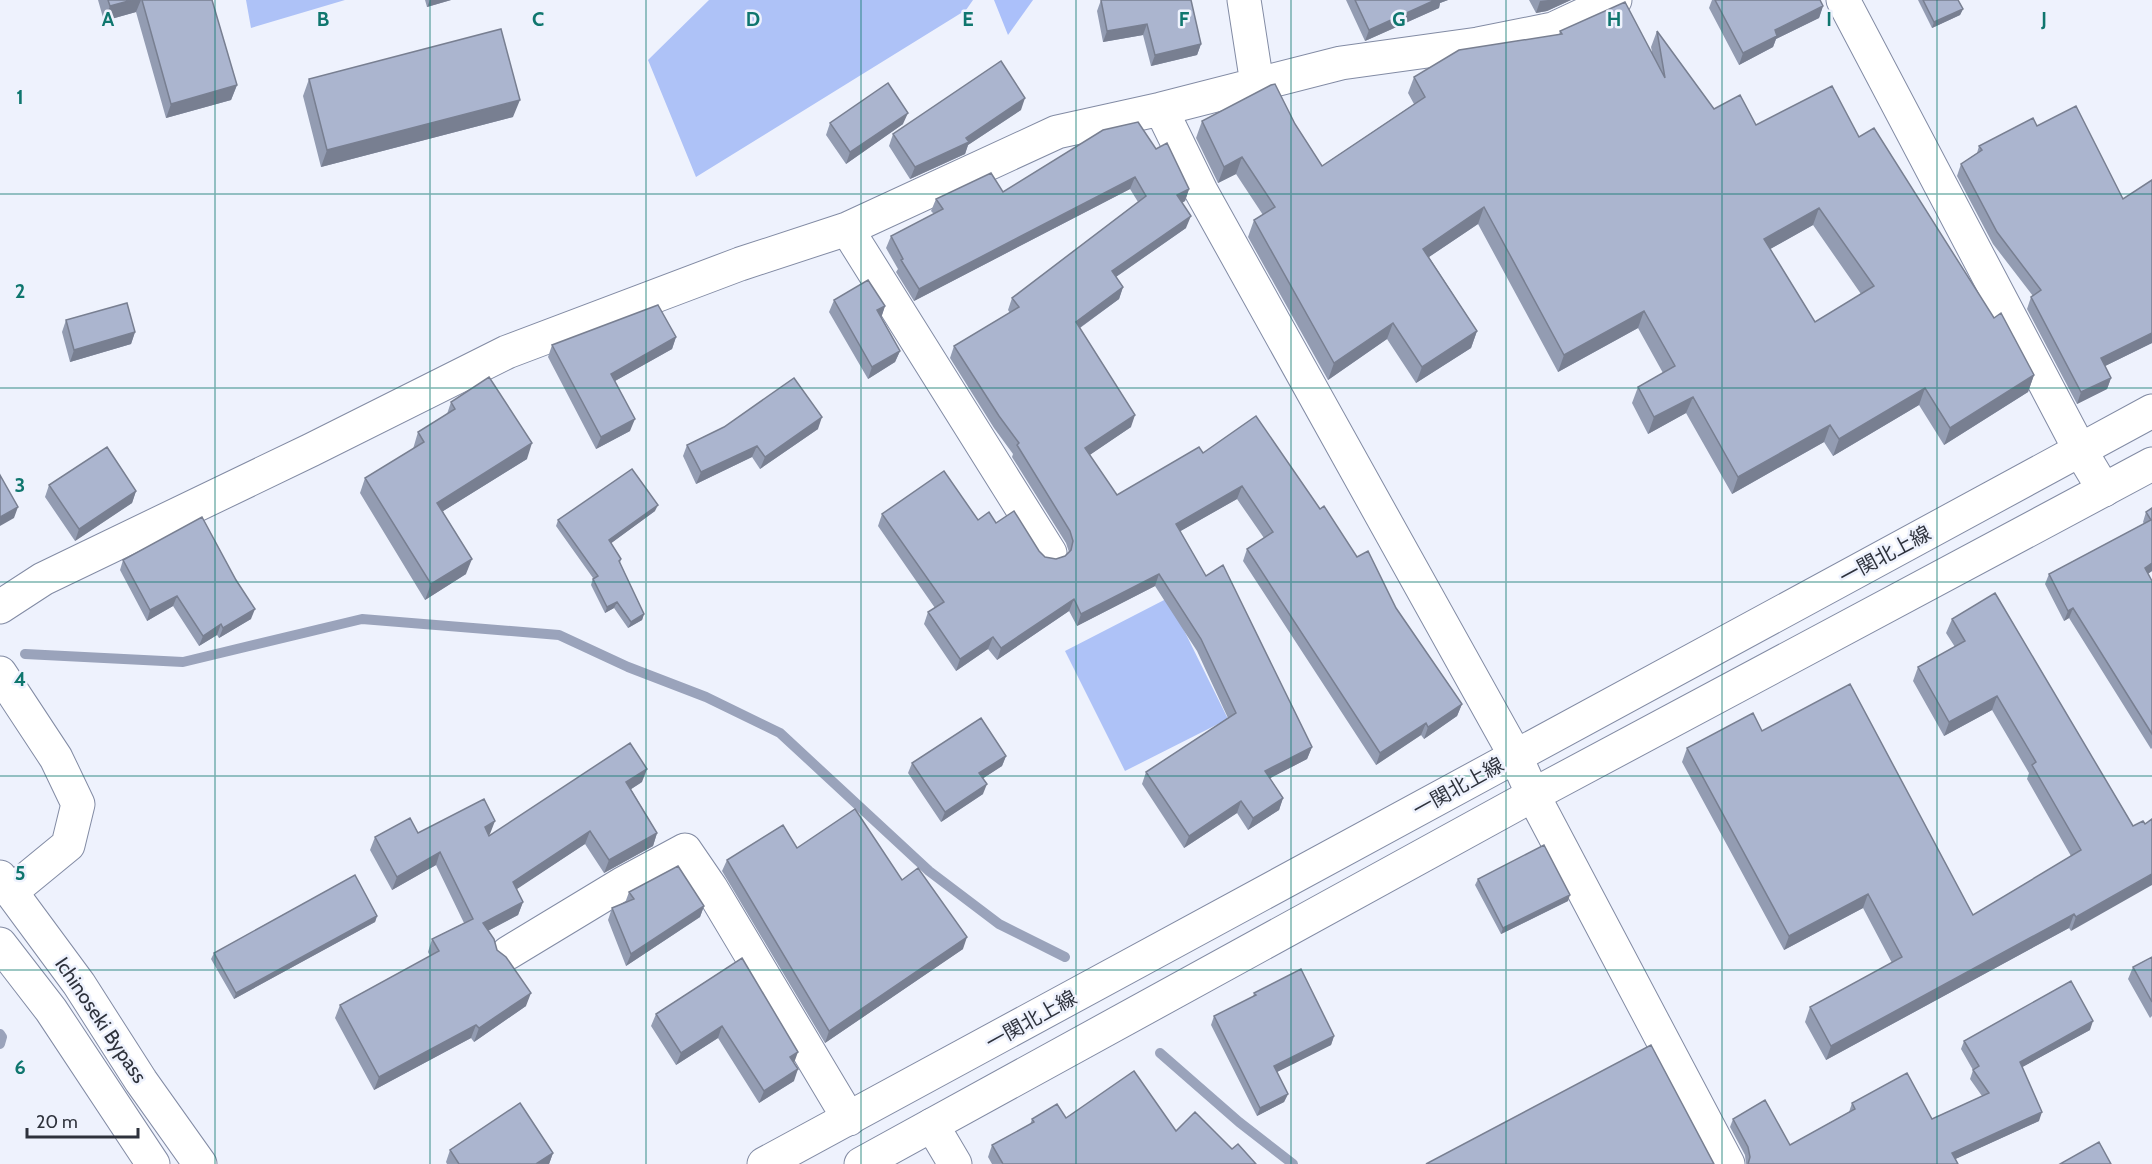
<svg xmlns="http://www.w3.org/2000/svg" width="2152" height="1164" font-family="Cabin,'Noto Sans JP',sans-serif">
<rect width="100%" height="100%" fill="#eef2fd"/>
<path fill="#aec2f7" d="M246 0H345L251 28Z
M709 0H973L966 10 696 177 648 60Z
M1168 598 1228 719 1125 771 1065 651Z"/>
<path fill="#abc0fa" d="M994 0H1033L1008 35Z"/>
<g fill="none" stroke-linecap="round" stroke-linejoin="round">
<path stroke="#9aa3bb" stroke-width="10" d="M25 654 183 662 362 619 559 635 628 667 706 697 780 733 929 871 999 924 1065 957
M0 1034 2 1037 0 1044
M1160 1053 1239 1122 1293 1164"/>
<g stroke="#828ba4" stroke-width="35">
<path id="minor" d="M1244 0 1257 84
M1843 0 2080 450 2104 490
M1161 109 1201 191 1515 755 1533 795 1728 1164
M847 229 1050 553
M0 607 43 579 311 450 507 352 740 264 847 229 1057 132 1161 109 1341 63 1478 44 1553 29 1615 0
M0 673 56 758 78 804 68 845 12 891
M508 953 622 884 685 850 711 888 849 1119
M932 1125 955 1164"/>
</g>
<g stroke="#828ba4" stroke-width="35">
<path id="major" d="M764 1164 2152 411
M861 1164 1533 795 2152 464"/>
</g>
<g stroke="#828ba4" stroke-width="35">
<path id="highway" d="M0 877 79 984 141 1081 200 1164
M0 944 51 1010 153 1164"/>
</g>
<use href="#minor" stroke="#fff" stroke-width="33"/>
<use href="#major" stroke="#fff" stroke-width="33"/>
<use href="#highway" stroke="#fff" stroke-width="33"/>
</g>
<path fill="#939cb2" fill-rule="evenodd" d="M98 0H212L237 85 231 100 166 118 136 12 104 21Z
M425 0H451L427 7Z
M1101 0 1201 44 1197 55 1151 66 1143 35 1103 42 1097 11Z
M1346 0H1448L1440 3 1439 8 1365 41Z
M1529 0H1571L1547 11 1536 13Z
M1712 0H1820L1823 6 1819 18 1776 39 1773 47 1739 65 1709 8Z
M1918 0H1958L1963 9 1960 15 1932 28Z
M1560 31 1652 52 1651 47 1657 31 1714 109 1756 125 1859 137 1994 318 2034 375 2028 392 1944 445 1919 405 1833 456 1824 442 1732 494 1686 413 1648 434 1632 403 1638 387 1663 373 1638 328 1558 372 1478 224 1429 257 1477 331 1471 348 1416 383 1387 339 1328 380 1248 237 1254 220 1263 215 1236 174 1218 183 1196 138 1202 121 1295 124 1322 166 1414 104 1408 93 1414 77 1559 35ZM1813 225 1861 294 1815 322 1770 249Z
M309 79 513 117 321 167 303 96Z
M1021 110 968 145 965 154 910 179 889 146 893 134Z
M830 123 903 124 846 164 826 135Z
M1979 146 2152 343 2105 366 2111 378 2107 389 2077 404 2027 309 2031 297 2033 296 1993 244 1957 176 1961 164 1977 153Z
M1156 149 1189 189 1185 201 1182 203 1186 228 1116 277 1123 287 1119 299 1080 328 1131 427 1089 455 1117 495 1203 453 1320 509 1396 608 1462 704 1457 716 1424 739 1421 735 1376 765 1243 561 1247 549 1264 538 1237 499 1180 531 1206 576 1312 747 1307 759 1270 778 1283 798 1279 810 1248 830 1237 813 1184 848 1142 784 1146 772 1228 718 1197 651 1155 586 1077 626 1069 611 997 660 988 649 956 671 924 624 928 612 935 608 878 526 882 514 978 520 996 523 1039 551 1045 557 1056 559 1065 556 1069 552 1066 543 1012 457 1013 454 994 428 950 358 954 346 1010 313 1008 310 1012 298 1138 202 1130 189 914 301 896 272 898 269 886 248 891 236 934 214 931 211 936 199 1003 192Z
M834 300 885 306 881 318 900 351 895 362 868 379 829 312Z
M66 320 135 332 131 344 70 362 62 332Z
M676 337 672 349 615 381 630 431 596 449 548 357 552 345Z
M451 402 527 459 443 511 466 574 425 600 360 493 365 478 413 449 418 432 447 414Z
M724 427 818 429 760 469 752 457 696 484 683 456 687 445Z
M49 485 136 491 132 503 75 541 45 497Z
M2152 508V571L2148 574 2152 581V748L2151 749 2069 618 2064 621 2045 584 2049 574 2144 524 2143 522 2146 512Z
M655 511 611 543 621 559 620 563 644 614 642 620 628 628 614 608 605 613 591 585 593 578 556 526 558 520Z
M123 560 251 619 219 638 217 635 199 646 173 606 147 621 120 570Z
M1952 619 2133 826 2071 931 2069 928 1826 1060 1805 1022 1810 1007 1892 963 1863 908 1784 950 1682 762 1687 748 1762 731 1973 915 2071 856 2027 779 2029 773 1992 710 1944 736 1913 681 1918 667 1955 647 1946 633Z
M1006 756 1002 766 983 778V794L941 822 908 773 912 763Z
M642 782 631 789 657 833 653 846 604 873 585 844 516 889 523 902 518 915 488 931 497 950 526 1006 474 1042 471 1038 374 1090 335 1018 340 1005 430 956 428 952 432 939 464 923 436 865 392 890 370 850 375 837 418 833 490 834 489 835V836Z
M797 848 902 880 963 949 825 1043 722 871 727 860Z
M1478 879 1568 901 1501 934 1475 885Z
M629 892 704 906 700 917 626 966 608 920 612 908 625 903Z
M377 916 375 922 234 999 211 959 214 953Z
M2152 957V1016L2150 1018 2128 979 2133 967Z
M742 958 794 1063V1081L759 1103 718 1038 676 1065 651 1026 656 1014Z
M1254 993 1334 1036 1331 1045 1277 1072 1288 1094 1284 1102 1257 1116 1211 1025 1214 1016 1253 997Z
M2090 1030 2022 1067 2039 1121 1955 1159 1958 1164H1746L1745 1155 1730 1127 1733 1119 1790 1145 1849 1112 1852 1103 1932 1119 1982 1096 1970 1079 1973 1070 1961 1049 1964 1041Z
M1032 1119 1176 1131 1232 1149 1256 1164H992L988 1157 992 1145 1030 1125Z
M450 1150 553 1153 549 1164H447L446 1162Z"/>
<path fill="#787f91" d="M132 0H141L136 12 104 21 110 6Z
M430 0H451L427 7Z
M1435 0H1448L1440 3 1439 8 1365 41 1369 30Z
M1548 0H1571L1547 11 1536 13 1540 1Z
M1823 6 1819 18 1776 39 1773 47 1739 65 1743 53 1775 30Z
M1963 9 1960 15 1932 28 1934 22Z
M1147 24 1143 35 1103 42 1107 31Z
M1201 44 1197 55 1151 66 1155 55Z
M237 85 231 100 166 118 171 104Z
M1025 98 1021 110 968 145 965 154 910 179 915 167 966 138Z
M520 100 513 117 321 167 327 150Z
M908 113 903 124 846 164 850 152Z
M1242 157 1236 174 1218 183 1224 167Z
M1135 177 1130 189 914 301 919 289Z
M1189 189 1185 201 1172 208 1177 195Z
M1484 207 1478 224 1417 265 1423 249Z
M1819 208 1813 225 1758 256 1764 239Z
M1191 216 1186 228 1107 283 1112 271Z
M1123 287 1119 299 1071 334 1076 322Z
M885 306 881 318 877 310Z
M1644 311 1638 328 1558 372 1564 355Z
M1393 323 1387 339 1328 380 1334 363Z
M1477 331 1471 348 1416 383 1422 367Z
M135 332 131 344 70 362 74 350Z
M2152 333V343L2097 370 2101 358Z
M676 337 672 349 606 386 611 374Z
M900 351 895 362 868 379 872 367Z
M2034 375 2028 392 1944 445 1950 428Z
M2111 378 2107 389 2077 404 2081 392Z
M1925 388 1919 405 1833 456 1839 439Z
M1693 397 1686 413 1648 434 1654 417Z
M1135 415 1131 427 1081 461 1085 448Z
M822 417 818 429 760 469 765 457Z
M635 419 630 431 596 449 601 437Z
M1830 425 1824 442 1732 494 1738 477Z
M532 443 527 459 432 518 437 503Z
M757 446 752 457 696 484 701 472Z
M1242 486 1237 499 1172 536 1176 524Z
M136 491 132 503 75 541 79 529Z
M658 505 655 511 606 547 609 540Z
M18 507 14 518 0 526V517Z
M472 559 466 574 425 600 431 584Z
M2152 563V571L2141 578 2145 568Z
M1159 574 1155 586 1077 626 1081 614Z
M177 596 173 606 147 621 150 610Z
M1074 599 1069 611 997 660 1001 648Z
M617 602 614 608 605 613 607 607Z
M2073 608 2069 618 2064 621 2068 611Z
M255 609 251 619 219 638 223 628Z
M644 614 642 620 628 628 631 622Z
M221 624 217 635 199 646 203 636Z
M993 637 988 649 956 671 960 659Z
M1997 696 1992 710 1944 736 1949 722Z
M1462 704 1457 716 1424 739 1428 727Z
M1426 723 1421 735 1376 765 1380 753Z
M1312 747 1307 759 1261 783 1265 771Z
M1006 756 1002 766 976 783 979 773Z
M647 769 642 782 622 795 626 782Z
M987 784 983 794 941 822 945 812Z
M1283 798 1279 810 1248 830 1253 818Z
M1241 801 1237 813 1184 848 1189 836Z
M495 821 490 834 480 840 485 827Z
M590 831 585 844 508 895 513 882Z
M657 833 653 846 604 873 609 860Z
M440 852 436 865 392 890 397 877Z
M2152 874V885L2071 931 2076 917Z
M1868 894 1863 908 1784 950 1789 936Z
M1570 895 1568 901 1501 934 1503 928Z
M523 902 518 915 478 936 483 923Z
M704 906 700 917 626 966 631 954Z
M2074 914 2069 928 1826 1060 1831 1046Z
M377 916 375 922 234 999 236 993Z
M967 937 963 949 825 1043 829 1031Z
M531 993 526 1006 474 1042 479 1028Z
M2093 1021 2090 1030 2017 1070 2020 1062Z
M476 1025 471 1038 374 1090 379 1077Z
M722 1026 718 1038 676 1065 681 1053Z
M1334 1036 1331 1045 1271 1075 1274 1066Z
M798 1052 794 1063 790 1057Z
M798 1069 794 1081 759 1103 764 1091Z
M1288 1094 1284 1102 1257 1116 1260 1108Z
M2042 1112 2039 1121 1949 1162 1952 1153Z
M553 1153 549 1164H536Z"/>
<path fill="#abb5cf" stroke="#787f91" stroke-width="1.5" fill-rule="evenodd" d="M108 0H132L110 6Z
M142 0H212L237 85 171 104Z
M1101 0H1191L1201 44 1155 55 1147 24 1107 31Z
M1355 0H1435L1369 30Z
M1715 0H1820L1823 6 1775 30 1777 36 1743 53Z
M1923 0H1958L1963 9 1934 22Z
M1625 2 1665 78 1657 31 1714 109 1740 95 1756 125 1832 86 1859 137 1874 128 1994 318 2001 313 2034 375 1950 428 1925 388 1839 439 1830 425 1738 477 1693 397 1654 417 1638 387 1675 366 1644 311 1564 355 1484 207 1423 249 1477 331 1422 367 1393 323 1334 363 1254 220 1275 207 1242 157 1224 167 1202 121 1271 85 1275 84 1295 124 1322 166 1425 97 1414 77 1459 50 1562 34 1560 31ZM1819 208 1874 286 1815 322 1764 239Z
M501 29 520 100 327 150 309 79Z
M1001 61 1025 98 966 138 969 142 915 167 893 134Z
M888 83 908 113 850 152 830 123Z
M2076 106 2123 199 2152 180V333L2101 358 2111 378 2081 392 2031 297 2041 290 1997 232 1961 164 1982 150 1979 146 2033 118 2037 126Z
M1138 122 1156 149 1167 143 1189 189 1177 195 1191 216 1112 271 1123 287 1076 322 1135 415 1085 448 1117 495 1199 447 1203 453 1256 416 1320 509 1324 506 1357 557 1368 551 1396 608 1462 704 1428 727 1426 723 1380 753 1247 549 1273 532 1242 486 1176 524 1206 576 1223 565 1312 747 1265 771 1283 798 1253 818 1241 801 1189 836 1146 772 1236 713 1201 639 1159 574 1081 614 1074 599 1001 648 993 637 960 659 928 612 944 602 882 514 944 471 978 520 989 512 996 523 1014 511 1039 551 1045 557 1056 559 1065 556 1071 550 1073 541 1070 531 1017 445 1019 443 999 416 954 346 1019 307 1012 298 1146 196 1135 177 919 289 901 260 903 259 891 236 943 209 936 199 991 173 1003 192 1103 130Z
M868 280 885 306 877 310 900 351 872 367 834 300Z
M127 303 135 332 74 350 66 320Z
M658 305 676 337 611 374 635 419 601 437 552 345Z
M489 377 532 443 437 503 472 559 431 584 365 478 424 442 418 432 455 409 451 402Z
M794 378 822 417 765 457 757 446 701 472 687 445 724 427Z
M107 447 136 491 79 529 49 485Z
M632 469 658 505 609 540 621 559 619 561 644 614 631 622 617 602 607 607 593 579 598 576 558 520Z
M0 475 18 507 0 517Z
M2152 508V563L2145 568 2152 581V734L2073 608 2068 611 2049 574 2151 520 2146 512Z
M202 517 236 580 255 609 223 628 221 624 203 636 177 596 150 610 123 560Z
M1995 593 2133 826 2143 821 2145 824 2152 819V874L2076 917 2074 914 1831 1046 1810 1007 1902 957 1868 894 1789 936 1687 748 1753 713 1762 731 1850 684 1973 915 2081 850 2032 765 2036 762 1997 696 1949 722 1918 667 1965 641 1952 619Z
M981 718 1006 756 979 773 987 784 945 812 912 763Z
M630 743 647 769 626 782 657 833 609 860 590 831 513 882 523 902 483 923 494 939 497 950 506 957 531 993 479 1028 476 1025 379 1077 340 1005 439 951 432 939 473 919 440 852 397 877 375 837 410 818 418 833 484 799 495 821 485 827 489 836Z
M855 809 902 880 918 868 967 937 829 1031 727 860 783 825 797 848Z
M1544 845 1570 895 1503 928 1478 879Z
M678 866 704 906 631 954 612 908 634 899 629 892Z
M355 875 377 916 236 993 214 953Z
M2152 957V1002L2133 967Z
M742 958 798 1052 790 1057 798 1069 764 1091 722 1026 681 1053 656 1014Z
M1301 969 1334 1036 1274 1066 1288 1094 1260 1108 1214 1016 1256 995 1254 993Z
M2071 981 2093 1021 2020 1062 2042 1112 1952 1153 1958 1164H1748L1750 1157 1748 1147 1733 1119 1765 1100 1790 1145 1855 1109 1852 1103 1907 1073 1932 1119 1989 1093 1973 1070 1979 1066 1964 1041Z
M1651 1045 1714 1164H1426Z
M1134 1071 1176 1131 1195 1112 1232 1149 1238 1144 1256 1164H1003L992 1145 1034 1122 1032 1119 1057 1104 1066 1118Z
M520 1103 553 1153 536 1164H459L450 1150Z
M2099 1142 2111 1164H2060Z"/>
<path fill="none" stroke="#0f766e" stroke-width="1.5" stroke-opacity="0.55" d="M215 0V1164M430 0V1164M646 0V1164M861 0V1164M1076 0V1164M1291 0V1164M1506 0V1164M1722 0V1164M1937 0V1164M0 194H2152M0 388H2152M0 582H2152M0 776H2152M0 970H2152"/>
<g text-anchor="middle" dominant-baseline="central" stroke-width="5" stroke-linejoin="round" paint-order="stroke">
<g font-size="20" fill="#2e323c" stroke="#eef2fd">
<text transform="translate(1885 555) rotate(-28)">一関北上線</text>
<text transform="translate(1458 787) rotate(-29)">一関北上線</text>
<text transform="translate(101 1020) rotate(56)">Ichinoseki Bypass</text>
<text transform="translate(1031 1020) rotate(-29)">一関北上線</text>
</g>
</g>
<g font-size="20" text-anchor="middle" font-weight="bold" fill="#0f766e" stroke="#eef2fd" stroke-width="5" stroke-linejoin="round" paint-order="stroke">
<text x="108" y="26">A</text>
<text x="323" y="26">B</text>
<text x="538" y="26">C</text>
<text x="753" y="26">D</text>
<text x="968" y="26">E</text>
<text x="1184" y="26">F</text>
<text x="1399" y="26">G</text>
<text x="1614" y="26">H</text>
<text x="1829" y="26">I</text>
<text x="2044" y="26">J</text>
<text x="20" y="104">1</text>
<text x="20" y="298">2</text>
<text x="20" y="492">3</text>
<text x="20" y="686">4</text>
<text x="20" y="880">5</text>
<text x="20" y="1074">6</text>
</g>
<path d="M27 1128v9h111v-9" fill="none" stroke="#2e323c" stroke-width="3"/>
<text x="36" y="1128" font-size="18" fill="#2e323c" stroke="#eef2fd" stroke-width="4.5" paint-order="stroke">20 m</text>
</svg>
